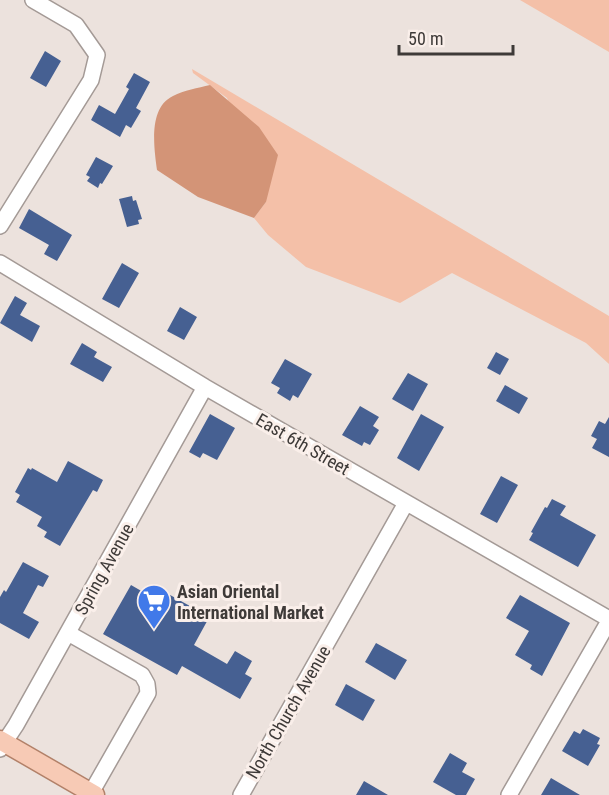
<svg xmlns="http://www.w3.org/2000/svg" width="609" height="795" font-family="'Roboto Condensed',sans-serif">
<rect width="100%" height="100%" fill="#ece2dd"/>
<path fill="#f4c0a8" d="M520 0H609V52Z
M192 69 609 316V364L586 343 452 273 400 303 306 267 268 235 254 218 266 202 227 98 193 73Z"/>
<path fill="#d39477" d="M210 85 259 127 278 155 266 202 254 218 198 197 157 170C154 147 148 108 173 96 184 90 198 88 210 85Z"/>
<path fill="#466092" d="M45 51 61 61 46 87 30 78Z
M134 73 150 82 136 108 141 111 131 128 126 125 120 137 91 120 99 105 115 114 129 89 126 87Z
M96 157 113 166 102 184 100 183 98 188 87 181 90 177 86 175Z
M132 196 133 201 136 200 142 219 138 220 139 224 127 227 119 199Z
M29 209 72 235 57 261 44 254 49 245 19 228Z
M122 263 139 273 119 308 102 299Z
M15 296 27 303 20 315 40 326 32 342 0 323Z
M180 307 197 317 184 340 167 331Z
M82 343 97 352 94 357 112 367 103 382 70 364Z
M496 352 509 359 500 375 487 368Z
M285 359 312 374 298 398 293 395 290 401 277 393 280 388 271 383Z
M408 373 428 384 413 411 392 399Z
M505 385 528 398 519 414 496 401Z
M360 406 379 417 373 426 379 430 370 445 364 442 362 446 342 435Z
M210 414 235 428 217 460 203 453 200 458 189 452Z
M421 414 444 427 419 471 397 458Z
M609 417V457L592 448 597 439 591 436 599 421 605 424Z
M68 461 103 480 97 492 93 490 60 546 44 537 47 532 37 526 42 517 16 502 20 495 15 492 28 468 31 470 32 468 57 482Z
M501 476 518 485 497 523 480 514Z
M552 499 566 506 560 515 596 535 578 567 529 540 533 533 531 532 545 507 547 508Z
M23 562 49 576 43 587 38 585 23 613 39 622 29 639 0 623V597L4 590 6 592Z
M131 585 157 600 163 591 197 610 198 607 211 614 194 645 227 664 235 651 252 661 245 674 252 678 240 699 182 666 177 675 103 634Z
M520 595 570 623 542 676 530 669 532 665 515 655 529 631 506 618Z
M376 643 407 660 395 680 365 662Z
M346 684 375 700 363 721 335 705Z
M583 729 600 738 597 744 600 745 588 766 562 751 574 731 580 734Z
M450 753 467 763 462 772 475 779 466 795H456L433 782Z
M551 778 580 795H541Z
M364 781 388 795H356Z"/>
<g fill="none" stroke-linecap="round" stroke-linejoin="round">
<g stroke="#a49a96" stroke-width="18">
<path id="minor" d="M0 226 91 80 97 55 76 25 33 0
M0 263 205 387 609 619
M68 633 142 675 147 684 148 693 91 793
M0 749 16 725 205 387
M241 795 406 503
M509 795 609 621"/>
</g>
<g stroke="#b28169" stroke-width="21">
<path id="major" d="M0 740 95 795"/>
</g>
<use href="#minor" stroke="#fff" stroke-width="15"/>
<use href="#major" stroke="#f7cab5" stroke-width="18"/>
</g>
<defs>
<g id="supermarket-pin" transform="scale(1.725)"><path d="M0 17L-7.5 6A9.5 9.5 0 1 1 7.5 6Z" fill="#4179e9" stroke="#faefea"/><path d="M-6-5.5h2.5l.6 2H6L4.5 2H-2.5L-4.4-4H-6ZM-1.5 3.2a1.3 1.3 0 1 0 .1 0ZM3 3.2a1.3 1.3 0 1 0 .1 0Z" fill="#fff"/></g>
</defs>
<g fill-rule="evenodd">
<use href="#supermarket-pin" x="154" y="601"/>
</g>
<g text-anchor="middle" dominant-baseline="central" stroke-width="6" stroke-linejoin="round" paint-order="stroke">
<g font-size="18" fill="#3e3a38" stroke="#faefea">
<text transform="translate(303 444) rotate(30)">East 6th Street</text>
<text transform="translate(104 569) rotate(-61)">Spring Avenue</text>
<text transform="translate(288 712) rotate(-60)">North Church Avenue</text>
</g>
<g font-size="18" font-weight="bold" fill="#3e3a38" stroke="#faefea" text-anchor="start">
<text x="177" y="591">Asian Oriental<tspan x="177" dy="21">International Market</tspan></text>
</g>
</g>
<path d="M399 45v9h114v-9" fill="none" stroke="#3e3a38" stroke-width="3"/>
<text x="408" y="45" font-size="18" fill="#3e3a38" stroke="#faefea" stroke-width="4.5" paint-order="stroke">50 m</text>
</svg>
